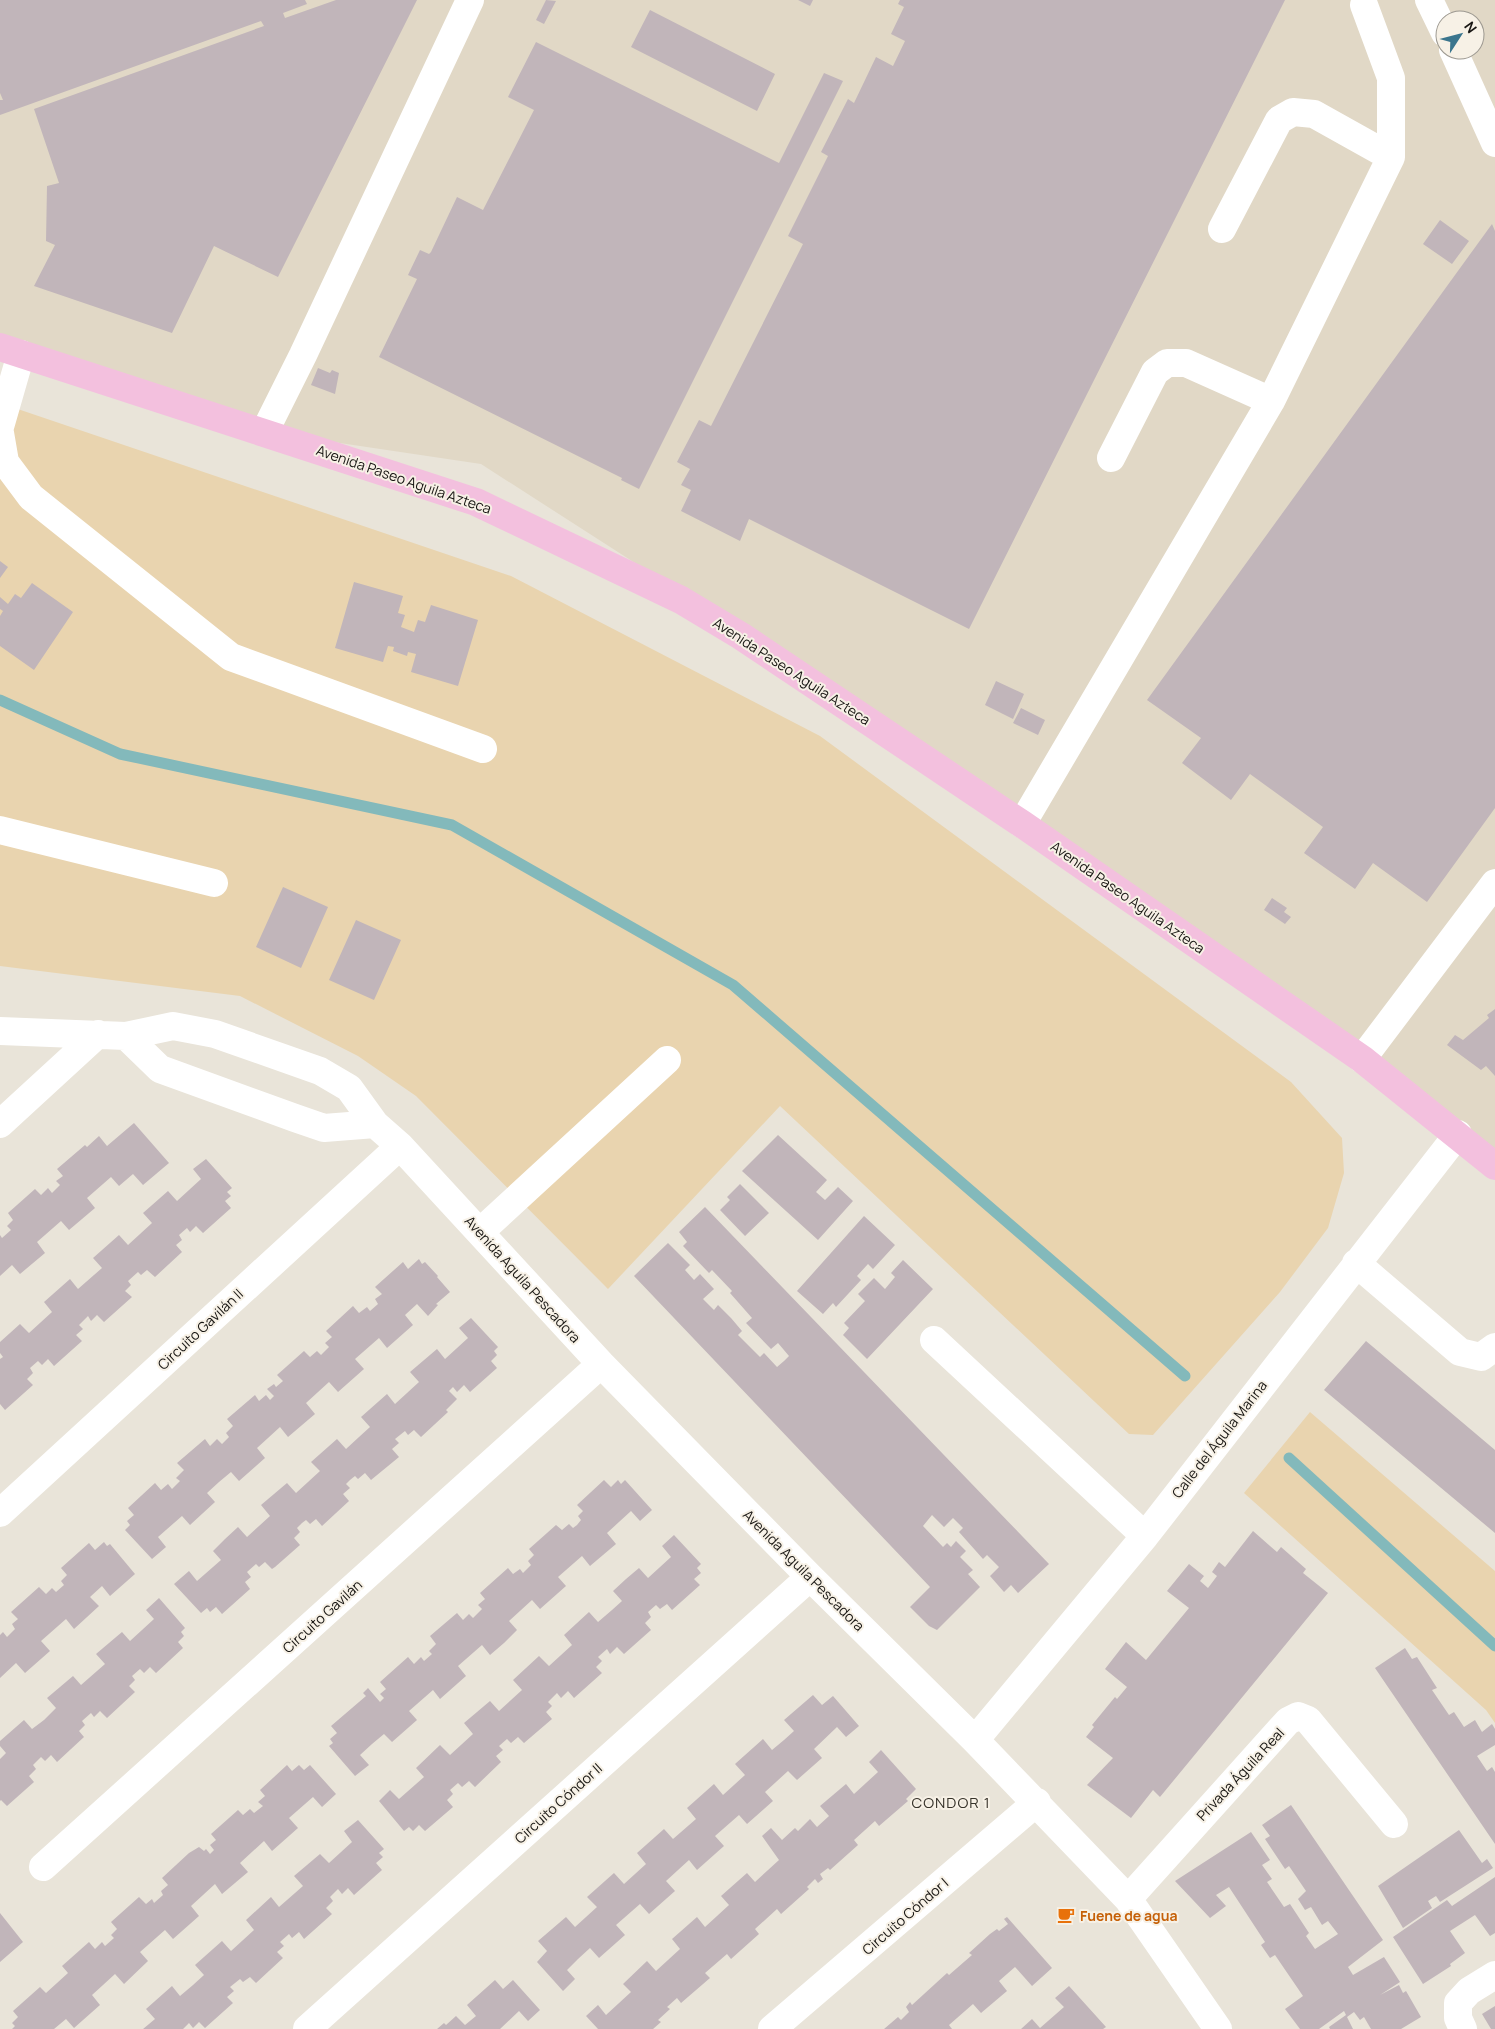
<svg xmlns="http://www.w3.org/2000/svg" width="1495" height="2029" font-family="Manrope,sans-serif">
<rect width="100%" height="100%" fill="#e9e4d9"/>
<path fill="#e1d8c6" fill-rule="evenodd" d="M0 0H1495V1175L1362 1062 744 633 481 464 266 432 0 345ZM1445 20H1475V50H1445Z"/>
<path fill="#e9d4af" d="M0 403 511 576 820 736 1291 1082 1342 1138 1344 1173 1328 1228 1280 1292 1153 1435 1129 1434 780 1106 608 1289 416 1096 358 1056 240 996 0 966Z
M1310 1412 1495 1571V1723L1486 1710 1244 1493Z"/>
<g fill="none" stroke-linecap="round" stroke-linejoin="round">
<path stroke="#83b9bb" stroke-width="11" d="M0 700 120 754 452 825 733 985 1185 1376
M1289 1458 1495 1646"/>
</g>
<path fill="#c1b5ba" d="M0 0H305L307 4 283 13 285 18 336 0H417L278 277 214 246 172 333 34 286 55 245 46 241 47 186 59 183 34 109 264 26 261 21 0 115V100H3L0 93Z
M546 0 556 1 544 24 536 20Z
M798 0H813L810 6Z
M900 0H1285L969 629 749 519 740 541 681 511 691 490 681 485 690 469 677 462 699 420 711 426 803 244 788 236 828 156 821 152 848 99 854 103 876 57 893 66 905 41 891 34 904 7 898 4Z
M650 10 775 74 757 111 631 47Z
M536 42 779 163 824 73 843 81 639 489 621 480 622 478 379 357 417 279 408 275 420 250 429 254 431 252 457 197 483 210 534 110 508 97Z
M1440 220 1469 241 1452 264 1423 244Z
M1492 224 1495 231V808L1427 902 1373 863 1355 889 1304 853 1323 827 1250 774 1231 800 1182 763 1201 738 1147 700Z
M318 368 330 373 332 370 339 373 335 394 311 385Z
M0 561 8 567 0 578Z
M354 582 403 596 398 613 405 615 401 627 414 632 418 620 425 622 431 605 478 620 458 686 411 672 416 654 408 652 407 656 393 651 394 647 388 646 383 662 335 648Z
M32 583 73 612 34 670 0 646V616L3 611 0 609V597L8 604 15 594 21 598Z
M996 681 1024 694 1013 719 985 705Z
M1021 708 1045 720 1038 735 1013 723Z
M283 887 328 907 301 968 256 947Z
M1272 898 1287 908 1284 912 1291 917 1285 924 1264 910Z
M356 920 401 940 374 1000 329 980Z
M1495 1009V1076L1486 1066 1481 1070 1447 1045 1455 1035 1463 1040 1489 1018 1487 1015Z
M134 1123 169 1163 143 1185 133 1174 119 1186 111 1177 87 1198 95 1208 69 1230 61 1221 37 1242 45 1253 20 1274 12 1265 0 1276V1235L2 1238 11 1230 7 1226 13 1220 8 1213 35 1189 41 1195 48 1188 52 1193 60 1185 56 1181 63 1176 57 1169 85 1145 87 1147 99 1136 107 1146Z
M778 1135 827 1180 816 1192 825 1200 838 1187 853 1201 818 1240 742 1171Z
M206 1159 232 1188 227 1192 231 1196 225 1201 231 1208 203 1233 196 1226 190 1232 187 1228 179 1235 182 1240 176 1245 182 1252 155 1277 147 1270 141 1275 138 1272 128 1281 131 1285 125 1291 132 1297 104 1322 97 1315 91 1321 88 1316 79 1325 83 1329 76 1335 82 1341 54 1366 48 1359 42 1365 38 1361 30 1368 33 1373 27 1379 33 1385 5 1410 0 1404V1359L3 1357 0 1353V1342L20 1324 29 1333 52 1312 44 1302 70 1279 78 1289 102 1268 93 1258 119 1235 128 1245 152 1223 143 1213 168 1191 177 1201 201 1179 193 1169Z
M740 1184 769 1213 745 1236 720 1210 730 1200 727 1197Z
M705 1207 1049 1564 1018 1593 1011 1585 1004 1592 990 1576 999 1567 987 1555 983 1559 959 1532 963 1528 953 1518 944 1527 932 1515 923 1526 943 1547 947 1543 951 1547 956 1541 966 1551 960 1557 973 1570 968 1574 980 1587 937 1630 929 1626 910 1607 930 1587 634 1276 668 1243 690 1265 685 1270 694 1280 700 1274 714 1289 703 1299 714 1310 718 1305 731 1318 742 1331 738 1335 760 1357 764 1353 777 1367 784 1361 789 1356 778 1343 771 1349 746 1323 752 1318 730 1293 732 1291 712 1270 709 1273 683 1246 687 1242 679 1232Z
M864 1216 895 1245 873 1269 868 1264 857 1276 861 1280 836 1307 833 1303 823 1314 797 1291Z
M419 1259 422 1264 425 1262 438 1276 437 1277 450 1292 436 1304 438 1305 428 1316 417 1304 405 1315 413 1325 387 1348 379 1338 355 1359 364 1369 338 1392 329 1382 306 1403 315 1414 288 1437 280 1427 268 1438 257 1448 265 1458 239 1481 231 1472 219 1482 207 1493 215 1502 190 1525 182 1516 158 1537 166 1547 152 1559 125 1530 130 1525 127 1521 134 1515 128 1508 155 1483 161 1490 168 1484 172 1489 180 1481 176 1478 184 1470 177 1463 205 1439 210 1446 217 1439 222 1444 229 1437 226 1433 233 1426 227 1419 255 1395 259 1401 266 1395 270 1400 274 1396 267 1389 274 1384 276 1387 283 1381 277 1375 304 1351 310 1357 317 1351 321 1355 329 1347 325 1343 332 1337 326 1331 353 1306 359 1313 367 1307 370 1311 378 1304 375 1299 382 1294 375 1287 403 1262 408 1269Z
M903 1260 933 1289 867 1359 843 1335 849 1328 844 1323 865 1301 858 1294 874 1278 885 1289 895 1277 891 1273Z
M471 1318 498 1347 494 1351 497 1355 491 1361 497 1368 470 1392 464 1385 457 1392 453 1387 449 1391 457 1399 446 1410 448 1412 421 1437 414 1430 408 1435 405 1431 395 1439 399 1443 392 1449 399 1457 371 1480 365 1473 358 1479 355 1476 350 1480 346 1484 350 1488 343 1494 349 1501 322 1526 316 1519 310 1524 306 1520 302 1523 297 1528 300 1532 294 1538 300 1545 275 1567 272 1569 265 1562 259 1567 256 1564 247 1572 251 1577 245 1582 250 1589 222 1614 216 1607 210 1612 207 1608 201 1613 174 1584 189 1571 197 1581 221 1560 213 1551 225 1539 238 1527 247 1537 270 1516 261 1505 287 1483 296 1493 320 1471 311 1462 337 1439 346 1449 359 1437 370 1427 361 1417 387 1394 395 1404 419 1382 410 1372 437 1349 445 1359 468 1338 459 1328Z
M1366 1341 1495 1450V1533L1324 1390Z
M604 1480 611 1487 618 1480 621 1484 625 1480 652 1510 640 1521 631 1511 607 1533 616 1544 590 1566 582 1556 558 1577 566 1586 540 1609 532 1600 509 1621 517 1630 504 1643 490 1655 482 1645 458 1666 466 1676 440 1699 433 1690 409 1711 417 1720 392 1742 384 1734 372 1744 360 1755 369 1765 355 1776 329 1746 333 1743 330 1739 337 1733 331 1726 366 1696 363 1693 368 1688 380 1702 384 1698 380 1694 386 1689 380 1682 408 1657 414 1664 421 1657 424 1661 432 1654 429 1651 436 1644 430 1636 457 1613 463 1620 469 1614 473 1618 482 1609 478 1605 485 1599 480 1593 508 1568 513 1574 520 1569 523 1573 531 1565 528 1561 534 1555 529 1549 556 1525 562 1530 569 1524 573 1528 577 1525 581 1520 578 1516 583 1511 577 1505Z
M1253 1531 1277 1552 1281 1547 1306 1569 1303 1573 1328 1593 1160 1797 1153 1790 1131 1818 1087 1785 1113 1758 1086 1737 1094 1727 1092 1725 1115 1697 1117 1699 1127 1687 1105 1669 1126 1642 1146 1660 1189 1608 1167 1591 1189 1564 1204 1576 1200 1581 1208 1588 1217 1576 1212 1572 1219 1562 1225 1567Z
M674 1535 701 1564 697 1568 701 1573 694 1579 700 1585 672 1610 667 1604 660 1609 656 1605 648 1612 651 1617 645 1623 651 1630 624 1654 617 1647 610 1654 607 1649 598 1657 602 1661 596 1667 602 1673 574 1698 568 1691 561 1698 557 1693 548 1702 552 1706 546 1712 552 1719 524 1743 518 1737 511 1743 507 1739 499 1746 503 1750 496 1756 501 1762 475 1787 469 1781 462 1787 458 1783 450 1790 453 1794 447 1800 453 1807 425 1831 419 1825 413 1831 409 1827 404 1831 379 1801 390 1790 399 1799 424 1777 416 1768 440 1745 450 1755 473 1734 464 1723 490 1701 499 1711 522 1690 513 1680 539 1656 549 1666 572 1645 564 1635 589 1612 598 1622 612 1610 622 1601 613 1591 626 1579 639 1568 648 1578 671 1557 662 1546Z
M104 1542 107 1546 110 1544 135 1574 110 1596 102 1586 90 1597 99 1606 74 1629 66 1619 41 1641 50 1651 25 1673 16 1663 0 1678V1635L3 1632 7 1637 15 1629 12 1624 18 1619 11 1612 39 1587 46 1594 52 1588 56 1592 64 1585 61 1581 67 1575 61 1568 89 1543 95 1550Z
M159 1598 185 1628 181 1632 184 1636 178 1642 183 1648 156 1673 150 1667 144 1673 140 1669 132 1676 135 1680 129 1686 135 1692 107 1718 100 1711 94 1717 91 1713 82 1721 85 1725 79 1731 84 1737 57 1762 51 1755 45 1761 41 1757 33 1765 36 1769 29 1776 34 1782 7 1806 1 1800 0 1801V1759L6 1753 0 1746V1741L24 1720 32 1729 44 1720 56 1708 47 1698 73 1676 81 1685 105 1664 96 1654 122 1632 130 1641 154 1619 146 1610Z
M1405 1648 1412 1659 1417 1657 1437 1688 1432 1690 1449 1715 1454 1712 1464 1727 1475 1720 1482 1732 1492 1724 1495 1729V1745L1477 1756 1487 1771 1492 1767 1495 1772V1844L1375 1668Z
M813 1695 822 1705 833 1696 859 1726 846 1737 837 1727 814 1749 822 1758 797 1780 788 1771 776 1782 765 1792 773 1801 747 1824 739 1815 715 1836 724 1846 697 1870 689 1860 666 1881 675 1891 649 1914 640 1904 616 1925 625 1935 599 1958 590 1948 578 1959 567 1970 575 1979 563 1991 537 1962 547 1951 538 1941 566 1917 575 1927 597 1907 587 1897 614 1873 624 1884 646 1864 637 1853 664 1829 673 1839 696 1819 687 1808 714 1784 723 1795 745 1775 735 1764 763 1739 772 1750 784 1740 794 1731 784 1720Z
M881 1750 916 1789 906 1799 908 1801 879 1826 875 1821 854 1840 858 1845 830 1870 828 1868 820 1874 823 1879 818 1883 815 1879 807 1887 809 1889 781 1914 777 1909 755 1929 759 1934 731 1959 727 1954 705 1973 710 1978 681 2003 677 1998 667 2007 670 2009 658 2020 661 2022 653 2029H598L586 2016 598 2005 606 2015 631 1992 623 1984 647 1961 656 1971 680 1949 672 1939 697 1917 705 1927 729 1905 721 1896 747 1873 755 1882 779 1860 762 1836 771 1828 782 1840 795 1828 798 1831 810 1819 817 1827 829 1816 820 1806 846 1784 854 1794 878 1772 869 1762Z
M287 1765 292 1771 299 1765 304 1770 310 1765 336 1794 322 1807 313 1797 289 1818 298 1828 272 1851 264 1841 240 1863 248 1872 222 1894 215 1884 191 1906 199 1916 173 1939 165 1930 140 1952 148 1961 124 1984 115 1974 103 1985 92 1995 100 2005 74 2028 66 2019 54 2029H12L15 2026 12 2023 18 2017 13 2011 40 1987 46 1993 68 1973 62 1966 89 1942 95 1949 102 1942 105 1946 114 1938 111 1935 117 1929 111 1922 139 1897 146 1904 152 1899 154 1903 163 1895 161 1891 168 1885 162 1878 189 1853 199 1847 204 1851 206 1849 210 1854 214 1850 210 1845 216 1840 211 1834 238 1810 243 1815 250 1809 254 1813 263 1806 258 1802 265 1796 260 1790Z
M1291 1805 1383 1940 1348 1967 1353 1975 1384 1957 1400 1982 1380 1995 1399 1985 1403 1993 1406 1991 1421 2017 1401 2029H1371L1364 2017 1360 2020 1354 2012 1347 2017 1353 2029H1330L1329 2027 1346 2015 1344 2011 1319 2029H1300L1285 2009 1303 1996 1275 1955 1270 1958 1261 1945 1265 1942 1229 1887 1216 1895 1226 1906 1210 1918 1175 1881 1251 1832 1270 1860 1262 1865 1272 1879 1267 1882 1284 1907 1290 1904 1309 1933 1306 1936 1315 1949 1338 1934 1328 1921 1322 1925 1311 1907 1305 1910 1298 1899 1306 1891 1289 1866 1285 1869 1265 1839 1270 1836 1262 1825Z
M358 1820 384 1849 379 1853 383 1857 376 1863 382 1870 354 1895 348 1888 342 1894 338 1889 330 1897 333 1901 326 1908 332 1914 304 1939 299 1932 292 1938 289 1934 280 1942 284 1946 277 1952 283 1958 256 1983 250 1977 243 1982 240 1979 230 1987 234 1991 227 1997 233 2003 205 2028 199 2022 193 2028 189 2023 183 2029H143L155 2019 146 2009 172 1986 180 1996 193 1985 204 1975 195 1965 222 1941 231 1951 254 1930 246 1920 271 1897 279 1907 303 1886 294 1876 320 1854 329 1863 352 1842 344 1831Z
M1459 1830 1482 1863 1487 1859 1493 1868 1440 1902 1436 1896 1428 1901 1432 1908 1403 1928 1378 1886Z
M1495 1877V1933L1490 1936 1475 1915 1450 1931 1465 1953 1450 1964 1451 1966 1423 1984 1393 1937 1447 1900 1452 1906Z
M0 1913 23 1942 0 1962Z
M1007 1917 1052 1968 1032 1986 1015 1967 999 1981 1007 1991 981 2013 973 2004 949 2025 952 2029H884L898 2017 901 2020 909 2012 906 2007 910 2002 912 2005 947 1973 949 1975 972 1955 969 1953 990 1934 997 1929 999 1931 1008 1924 1004 1919Z
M495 1980 503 1989 513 1980 540 2010 528 2021 519 2011 500 2029H437L444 2023 446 2025 456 2016 465 2025 476 2016 467 2005Z
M1069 1986 1106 2027 1103 2029H1021L1032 2019 1040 2028 1064 2007 1055 1998Z
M1495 2006V2029H1491L1482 2014Z"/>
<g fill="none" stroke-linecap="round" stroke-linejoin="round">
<path stroke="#fff" stroke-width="28" d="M1429 0 1445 33
M1453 50 1495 143
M1222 229 1279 120 1293 112 1314 114 1391 157
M0 427 21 354
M265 431 303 355 470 0
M0 433 5 462 31 497 231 657 483 749
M1111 458 1155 372 1167 363H1186L1271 401
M1022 824 1271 401 1391 157V78L1364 5
M0 830 214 883
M0 1031 126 1036 173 1026 215 1034 320 1071 349 1088 375 1124 400 1146 601 1364 810 1577 975 1740 1128 1899 1218 2029
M126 1036 160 1069 295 1118 324 1128 375 1124
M1362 1059 1495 883
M0 1124 98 1034
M480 1232 667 1060
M1356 1263 1460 1352 1481 1357 1495 1347
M934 1340 1145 1536
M0 1513 400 1146
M975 1740 1145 1536 1458 1134
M43 1867 601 1364
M1128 1899 1288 1721 1298 1716 1308 1720 1394 1824
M307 2029 810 1577
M772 2029 1037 1802
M1463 2029 1458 2018V2003L1469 1991 1495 1975"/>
<path stroke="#f3c0de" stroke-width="28" d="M0 347 476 502 681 600 741 636 1022 824 1362 1059 1495 1166"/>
</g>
<defs>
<g id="cafe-bare" transform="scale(1.35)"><path d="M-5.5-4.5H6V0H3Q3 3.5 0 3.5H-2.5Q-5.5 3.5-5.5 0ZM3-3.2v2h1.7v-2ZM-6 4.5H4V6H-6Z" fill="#e8710a" stroke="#f7f1e6" stroke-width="2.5" paint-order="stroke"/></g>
</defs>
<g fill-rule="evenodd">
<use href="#cafe-bare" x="1066" y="1915"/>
</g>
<g text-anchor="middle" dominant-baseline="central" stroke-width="4" stroke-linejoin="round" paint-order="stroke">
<g font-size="14" fill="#171512" stroke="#f7f1e6">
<text transform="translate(404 479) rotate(19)">Avenida Paseo Aguila Azteca</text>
<text transform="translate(792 671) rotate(33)">Avenida Paseo Aguila Azteca</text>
<text transform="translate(1128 897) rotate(35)">Avenida Paseo Aguila Azteca</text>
<text transform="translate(523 1279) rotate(48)">Avenida Aguila Pescadora</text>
<text transform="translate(200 1329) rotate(-43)">Circuito Gavilán II</text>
<text transform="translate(1219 1439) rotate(-52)">Calle del Águila Marina</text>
<text transform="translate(804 1570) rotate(45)">Avenida Aguila Pescadora</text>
<text transform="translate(322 1616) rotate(-42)">Circuito Gavilán</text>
<text transform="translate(1240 1774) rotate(-47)">Privada Águila Real</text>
<text transform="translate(558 1803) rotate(-42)">Circuito Cóndor II</text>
<text transform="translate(905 1916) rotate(-41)">Circuito Cóndor I</text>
</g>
<g font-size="14" font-weight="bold" fill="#c56008" stroke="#f7f1e6" text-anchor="start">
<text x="1080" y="1915">Fuene de agua</text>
</g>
<g font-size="15" letter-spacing="1" fill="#37332a" stroke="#f7f1e6">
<text x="951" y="1802">CONDOR 1</text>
</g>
</g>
<g transform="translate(1460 35) rotate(54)"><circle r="24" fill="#f7f1e6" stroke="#9d9991"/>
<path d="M0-4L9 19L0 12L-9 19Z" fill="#3a758d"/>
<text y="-8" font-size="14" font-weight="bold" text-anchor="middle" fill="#171512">N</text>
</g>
</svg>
